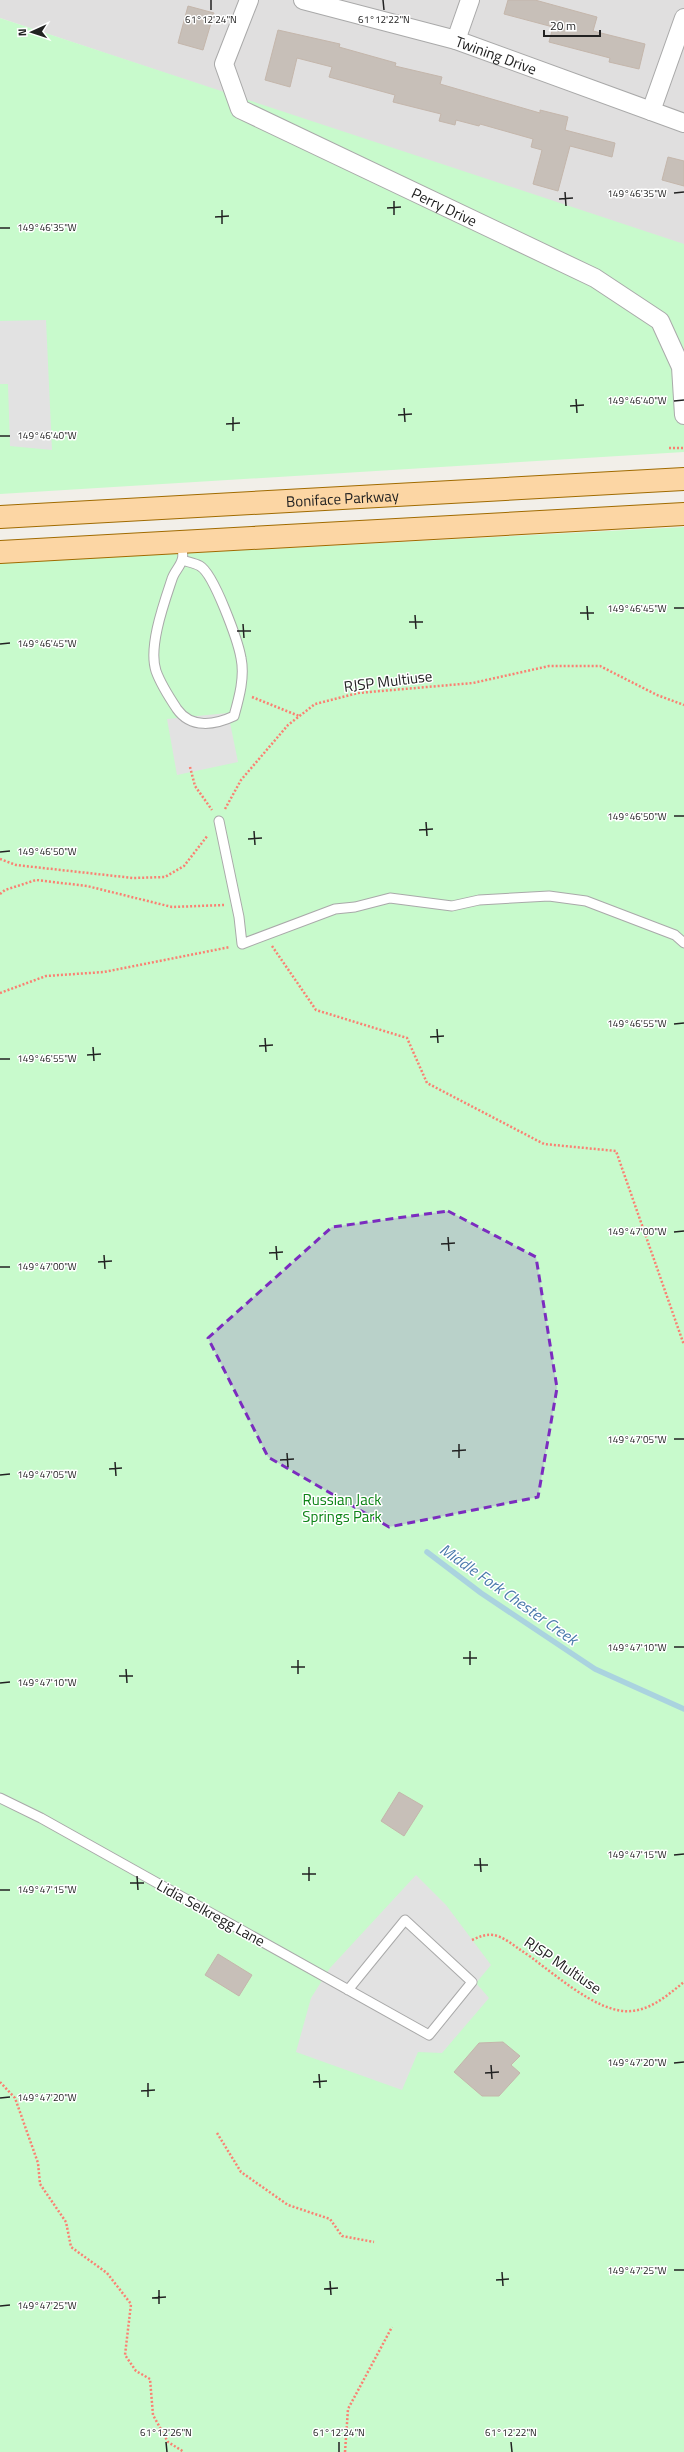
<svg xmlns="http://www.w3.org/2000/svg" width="684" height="2452" font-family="'Titillium Web',sans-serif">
<rect width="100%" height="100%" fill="#f2efe9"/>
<path fill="#e0dfdf" d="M0 0H684V246L0 18Z"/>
<path fill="#c8facc" d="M0 18 684 244V452L0 494Z
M684 527V2452H0V563Z"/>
<path fill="#e2e2e2" d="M46 320 52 450 10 446 8 384H0V321Z
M228 713 238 762 177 775 167 719Z
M416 1875 446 1905 491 1965 476 1983 489 1998 442 2053 418 2052 402 2090 296 2052 311 1998 330 1968Z"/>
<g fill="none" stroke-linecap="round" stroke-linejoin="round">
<path stroke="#aad3df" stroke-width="5.5" d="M427 1552 481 1593 595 1669 684 1709"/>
</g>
<path fill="#c7bfb8" stroke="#c4b6ab" d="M508 0H535L597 17 593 31 645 44 639 69 609 62 610 58 549 42 553 27 504 14Z
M188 6 214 13 203 50 178 43Z
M278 30 340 44 339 47 396 63 395 66 442 77 440 84 540 113V110L568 117 565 130 615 143 612 157 570 146 558 191 533 184 542 150 531 147 533 139 480 124 479 126 456 120 455 125 439 121 441 114 393 102 395 95 329 77 332 67 297 58 290 87 265 80Z
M668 157 684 161V186L662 180Z
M399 1792 423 1806 404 1836 381 1821Z
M218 1954 252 1975 239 1996 205 1975Z
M503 2042 520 2056 511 2065 520 2073 499 2096H482L454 2072 479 2043Z"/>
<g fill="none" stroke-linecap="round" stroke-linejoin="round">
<g stroke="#a9a9a9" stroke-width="11">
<path id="service" d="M181 542C182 547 184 555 182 560 180 567 174 572 172 579 164 603 148 647 156 671 161 685 169 697 177 709 191 729 215 725 234 716 239 698 245 677 241 658 238 641 214 574 200 566 195 563 188 562 182 560
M219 821 239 917 242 944 335 909 355 907 390 898 452 906 479 900 549 896 586 901 675 935 684 943
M0 1798 41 1818 429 2035 472 1982 405 1920 348 1990"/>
</g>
<g stroke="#a9a9a9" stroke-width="20">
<g id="minor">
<path id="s1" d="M249 0 224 64 240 109 595 278 660 321 681 367 684 415"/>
<path id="s2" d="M303 0 456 40 684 123"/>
<path d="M456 40 470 0"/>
<path d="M651 111 684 18"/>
</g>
</g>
<g stroke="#a06b00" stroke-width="24">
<g id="primary">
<path id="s3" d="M0 517 684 479"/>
<path d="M0 552 684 514"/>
</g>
</g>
<path stroke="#fa8072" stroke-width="2.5" stroke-dasharray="2 2" stroke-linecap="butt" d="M669 448H684
M252 697 299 716
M190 767 195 786 212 810
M225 809 241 780 288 725 315 704 358 693 473 683 549 666H600L657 695 684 705
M0 859 16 865 133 878 165 877 184 866 208 835
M0 894 5 890 36 880 87 886 172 907 224 905
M272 946 316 1010 407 1038 427 1083 544 1144 616 1151 684 1345
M0 993 46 976 104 972 230 947
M472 1940C479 1937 485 1934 493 1935 502 1936 512 1944 519 1949 548 1967 596 2015 632 2011 652 2009 668 1995 684 1982
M0 2082 15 2098 38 2163 40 2184 66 2222 71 2247 107 2273 131 2304 125 2355 136 2371 150 2379 153 2415 168 2442 184 2452
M217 2133 241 2172 288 2205 330 2219 342 2236 374 2242
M345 2452 348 2409 392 2327"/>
<use href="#service" stroke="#fff" stroke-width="9"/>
<use href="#minor" stroke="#fff" stroke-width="18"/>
<use href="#primary" stroke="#fcd6a4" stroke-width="22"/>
</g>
<path fill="#7b2cbf" fill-opacity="0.2" stroke="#7b2cbf" stroke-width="3" stroke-dasharray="8 5" stroke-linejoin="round" d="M448 1211 536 1257 557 1388 538 1497 389 1527 268 1457 208 1338 332 1227Z"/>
<path fill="none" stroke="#222" stroke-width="1.5" d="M211 0V10M383 0 384 10M565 192 566 206M674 193 684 192M559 199 573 198M394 201V215M387 208 401 207M222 210V224M215 217 229 216M0 228H10M576 399 577 413M674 401 684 400M570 406 584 405M404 408 405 422M398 415 412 414M233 417V431M226 424 240 423M0 436H10M587 606 588 620M674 608H684M580 613H594M415 615 416 629M409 622H423M243 624 244 638M237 631H251M0 644 10 643M674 816H684M426 822 427 836M419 830 433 829M254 831 255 845M248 839 262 838M0 852 10 851M674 1024 684 1023M437 1029 438 1043M430 1037 444 1036M265 1038 266 1052M259 1046 273 1045M93 1047 94 1061M87 1055 101 1054M0 1059H10M674 1232 684 1231M448 1237 449 1251M441 1244 455 1243M276 1246 277 1260M269 1253 283 1252M104 1255 105 1269M98 1262 112 1261M0 1267H10M674 1439H684M459 1444V1458M452 1451 466 1450M287 1453 288 1467M280 1460 294 1459M115 1462 116 1476M109 1469 122 1468M0 1475 10 1474M674 1647H684M470 1651V1665M463 1658H477M298 1660V1674M291 1667H305M126 1669 127 1683M119 1676H133M0 1683 10 1682M674 1855 684 1854M480 1858 481 1872M474 1865H488M309 1867V1881M302 1874H316M137 1876 138 1890M130 1883H144M0 1890H10M674 2063 684 2062M491 2065 492 2079M485 2073 499 2072M319 2074 320 2088M313 2082 327 2081M148 2083V2097M141 2091 155 2090M0 2098 10 2097M674 2270H684M502 2272 503 2286M496 2280 509 2279M330 2281 331 2295M324 2289 338 2288M159 2290V2304M152 2298 166 2297M0 2306 10 2305M166 2442 167 2452M339 2442V2452M511 2442 512 2452"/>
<g text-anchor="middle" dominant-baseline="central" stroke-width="3" stroke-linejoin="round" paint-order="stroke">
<g font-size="15" fill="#222" stroke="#fff">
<text stroke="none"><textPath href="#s2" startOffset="201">Twining Drive</textPath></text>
<text stroke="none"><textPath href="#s1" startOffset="343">Perry Drive</textPath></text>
<text stroke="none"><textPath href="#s3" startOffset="343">Boniface Parkway</textPath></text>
<text transform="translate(388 681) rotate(-7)">RJSP Multiuse</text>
<text transform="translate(211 1913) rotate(29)">Lidia Selkregg Lane</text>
<text transform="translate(563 1965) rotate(34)">RJSP Multiuse</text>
</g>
<g font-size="15" fill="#0c8416" stroke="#fff">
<text x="342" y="1499">Russian Jack<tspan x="342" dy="17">Springs Park</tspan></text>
</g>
<g font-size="16" font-style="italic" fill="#4a7aab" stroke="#fff">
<text transform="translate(509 1594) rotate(35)">Middle Fork Chester Creek</text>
</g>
</g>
<g font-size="10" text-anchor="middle" fill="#222" stroke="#fff" stroke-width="3" stroke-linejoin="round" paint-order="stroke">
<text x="211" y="23">61°12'24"N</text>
<text x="384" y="23">61°12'22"N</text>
<text x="637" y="197">149°46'35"W</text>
<text x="47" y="231">149°46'35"W</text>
<text x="637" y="404">149°46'40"W</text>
<text x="47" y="439">149°46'40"W</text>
<text x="637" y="612">149°46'45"W</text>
<text x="47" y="647">149°46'45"W</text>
<text x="637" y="820">149°46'50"W</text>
<text x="47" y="855">149°46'50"W</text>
<text x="637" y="1027">149°46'55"W</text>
<text x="47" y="1062">149°46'55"W</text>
<text x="637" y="1235">149°47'00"W</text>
<text x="47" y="1270">149°47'00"W</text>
<text x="637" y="1443">149°47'05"W</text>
<text x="47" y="1478">149°47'05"W</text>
<text x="637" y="1651">149°47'10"W</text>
<text x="47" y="1686">149°47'10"W</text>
<text x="637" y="1858">149°47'15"W</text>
<text x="47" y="1893">149°47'15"W</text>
<text x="637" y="2066">149°47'20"W</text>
<text x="47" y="2101">149°47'20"W</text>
<text x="637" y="2274">149°47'25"W</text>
<text x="47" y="2309">149°47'25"W</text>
<text x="166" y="2436">61°12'26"N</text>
<text x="339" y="2436">61°12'24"N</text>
<text x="511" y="2436">61°12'22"N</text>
</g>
<g transform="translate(32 32) rotate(267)" stroke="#ffffff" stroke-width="3" paint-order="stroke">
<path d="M0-3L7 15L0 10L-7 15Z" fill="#222222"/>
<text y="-6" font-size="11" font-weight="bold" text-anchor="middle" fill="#222222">N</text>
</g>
<path d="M544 30v6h56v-6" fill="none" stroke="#222222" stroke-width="2"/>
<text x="550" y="30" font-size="12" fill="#222222" stroke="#ffffff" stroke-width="3" paint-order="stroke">20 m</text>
</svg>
